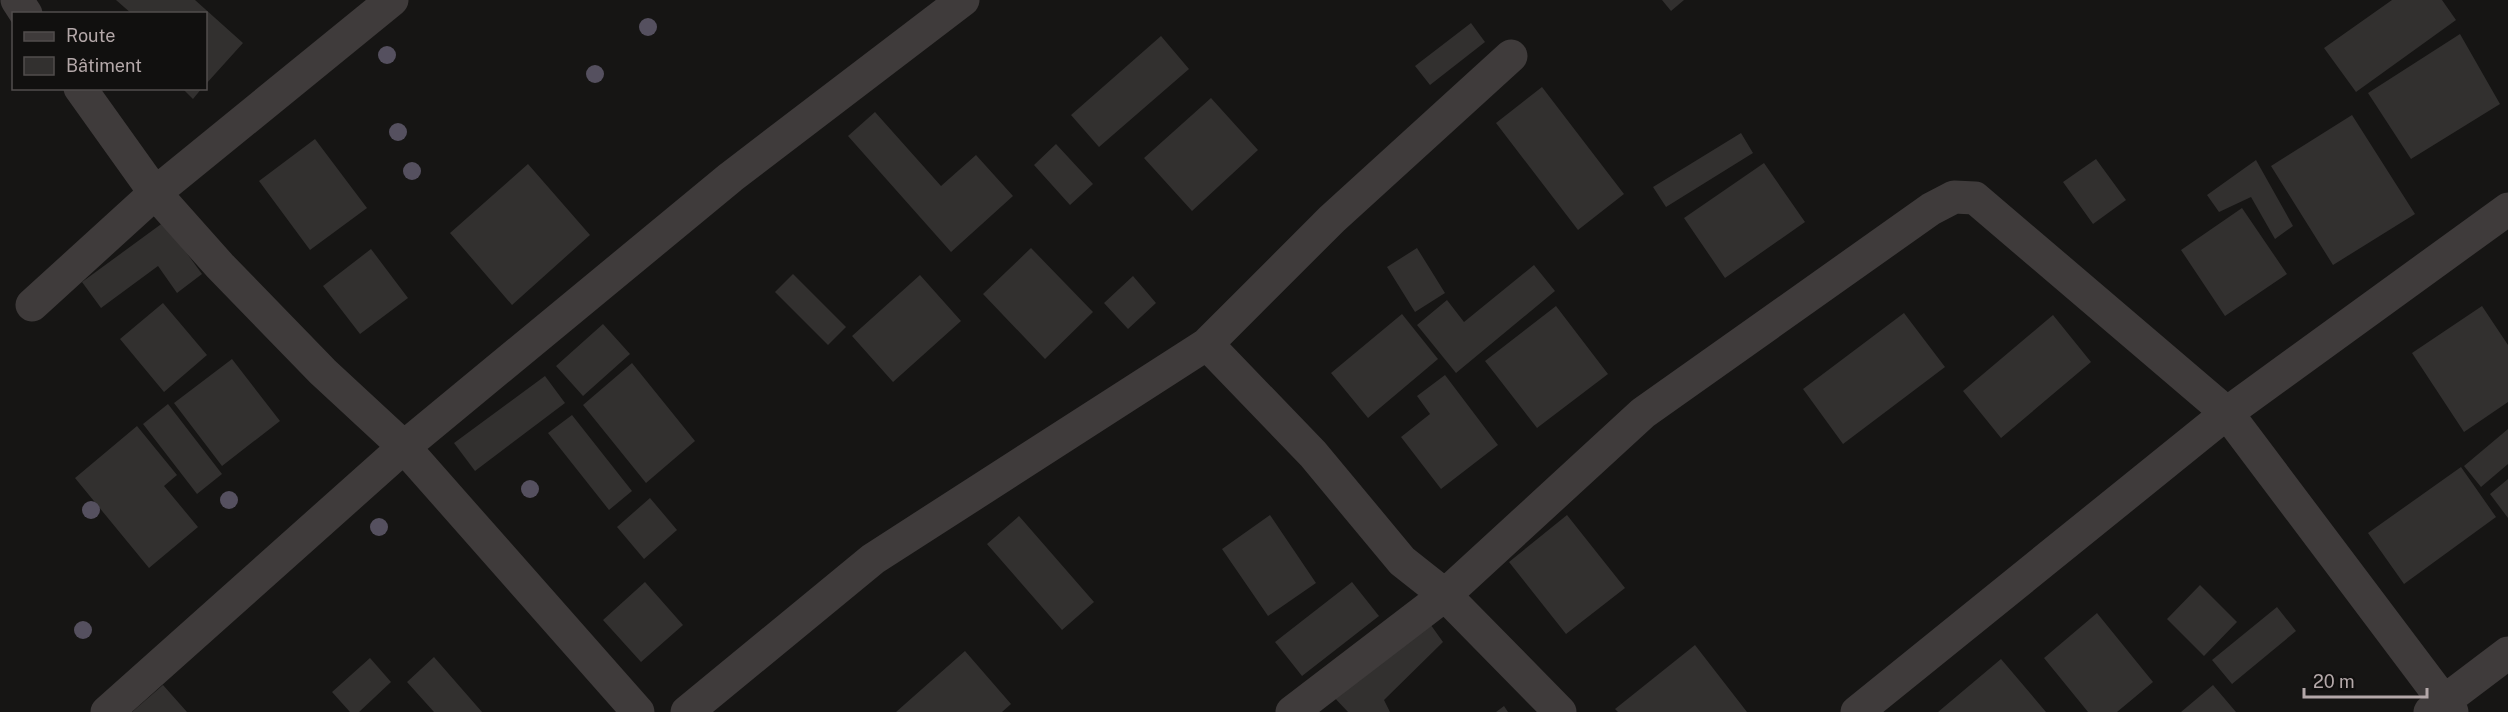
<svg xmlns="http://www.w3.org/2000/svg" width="2508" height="712" font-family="'Public Sans',sans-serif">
<rect width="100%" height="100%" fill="#161514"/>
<path fill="#32302f" d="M116 0H195L243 43 206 84V14H132Z
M1662 0H1684L1671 11Z
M2392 0H2442L2456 20 2356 92 2324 48Z
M1471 23 1485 42 1430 85 1415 66Z
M2460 34 2500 104 2411 159 2368 93Z
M1161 36 1189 69 1099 147 1071 115Z
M1542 87 1624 194 1578 230 1496 123Z
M182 88H202L193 99Z
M1211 98 1258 150 1192 211 1144 158Z
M875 112 941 186 976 155 1013 196 951 252 848 136Z
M2352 115 2415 214 2333 265 2271 166Z
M1741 133 1753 153 1666 207 1653 187Z
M315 139 367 208 310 250 259 181Z
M1056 144 1093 184 1070 205 1034 165Z
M2096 159 2126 200 2093 224 2063 182Z
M2256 160 2293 226 2275 239 2251 197 2219 212 2207 195Z
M1764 163 1805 222 1725 278 1684 218Z
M528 164 590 235 512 305 450 233Z
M2242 208 2287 274 2225 316 2181 250Z
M164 222 202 274 177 293 158 266 101 308 82 282Z
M1031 248 1093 312 1045 359 983 294Z
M1417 248 1445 293 1415 312 1387 267Z
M371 249 408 298 360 334 323 286Z
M1534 265 1555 291 1456 373 1417 325 1447 300 1464 322Z
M793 274 846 327 828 345 775 292Z
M920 275 961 321 893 382 852 336Z
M1133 276 1156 303 1128 329 1104 303Z
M163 303 207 355 164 392 120 339Z
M1556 306 1608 374 1537 428 1485 361Z
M2482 306 2508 345V402L2464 432 2412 353Z
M1904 313 1945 367 1843 444 1803 389Z
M1402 314 1438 359 1368 418 1331 373Z
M2053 315 2091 362 2001 438 1963 391Z
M603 324 630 354 583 396 556 366Z
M232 359 280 421 222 466 174 403Z
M632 363 695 441 646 483 583 405Z
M1445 375 1498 445 1441 489 1401 437 1430 414 1417 396Z
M545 376 565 403 475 471 454 443Z
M168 404 222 474 197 494 143 424Z
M572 415 632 491 609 510 548 433Z
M137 426 177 475 164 486 198 527 149 568 75 478Z
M2508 429V464L2481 487 2464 466Z
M2461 467 2496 517 2404 584 2368 533Z
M2508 479V518L2490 494Z
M650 498 677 530 644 559 617 527Z
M1270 515 1316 583 1268 616 1222 549Z
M1567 515 1625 588 1566 634 1509 562Z
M1019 516 1094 602 1062 630 987 544Z
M645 582 683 625 641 662 603 620Z
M1352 582 1379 616 1302 676 1275 642Z
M2200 585 2237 622 2204 656 2167 619Z
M2277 607 2296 631 2232 684 2212 660Z
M2097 613 2153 682 2117 712H2088L2044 658Z
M1428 621 1443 642 1384 700 1390 712H1348L1331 694Z
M1695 645 1747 712H1618L1615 709Z
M965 651 1011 704 1002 712H896Z
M434 657 482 712H434L407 682Z
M370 658 391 682 359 712H350L332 692Z
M2001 659 2046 712H1938Z
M163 685 187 712H132Z
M2213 685 2236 712H2181Z
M1504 706 1508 712H1496Z"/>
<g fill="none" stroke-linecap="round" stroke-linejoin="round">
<path stroke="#3f3b3b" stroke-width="33" d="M17 0 26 14
M80 88 155 193 220 266 323 372 404 447 638 712
M32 305 155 193 392 0
M1207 344 1313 454 1402 561 1445 595 1560 712
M107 712 404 447 731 177 963 0
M687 712 873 559 1207 344 1332 219 1511 56
M1292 712 1445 595 1643 413 1931 209 1954 197 1975 198 2227 413 2452 712
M1857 712 2227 413 2508 209
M2430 712 2508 653"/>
</g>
<g fill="#55505f">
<circle cx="648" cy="27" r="9"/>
<circle cx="387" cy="55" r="9"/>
<circle cx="595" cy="74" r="9"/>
<circle cx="398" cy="132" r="9"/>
<circle cx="412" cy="171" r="9"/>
<circle cx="530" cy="489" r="9"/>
<circle cx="229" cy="500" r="9"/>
<circle cx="91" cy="510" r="9"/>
<circle cx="379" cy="527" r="9"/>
<circle cx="83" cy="630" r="9"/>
</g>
<rect x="12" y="12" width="195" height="78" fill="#11100f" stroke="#524d4d" stroke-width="1.5"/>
<rect x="24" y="32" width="30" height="9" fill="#3f3b3b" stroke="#524d4d" stroke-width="1.5"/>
<text x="66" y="42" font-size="18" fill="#b4a8a9">Route</text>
<rect x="24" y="57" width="30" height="18" fill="#32302f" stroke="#524d4d" stroke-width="1.5"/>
<text x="66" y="72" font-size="18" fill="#b4a8a9">Bâtiment</text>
<path d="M2304 688v9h123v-9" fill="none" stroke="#b4a8a9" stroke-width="3"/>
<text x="2313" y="688" font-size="18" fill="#b4a8a9" stroke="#11100f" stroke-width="4.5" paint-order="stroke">20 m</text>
</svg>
